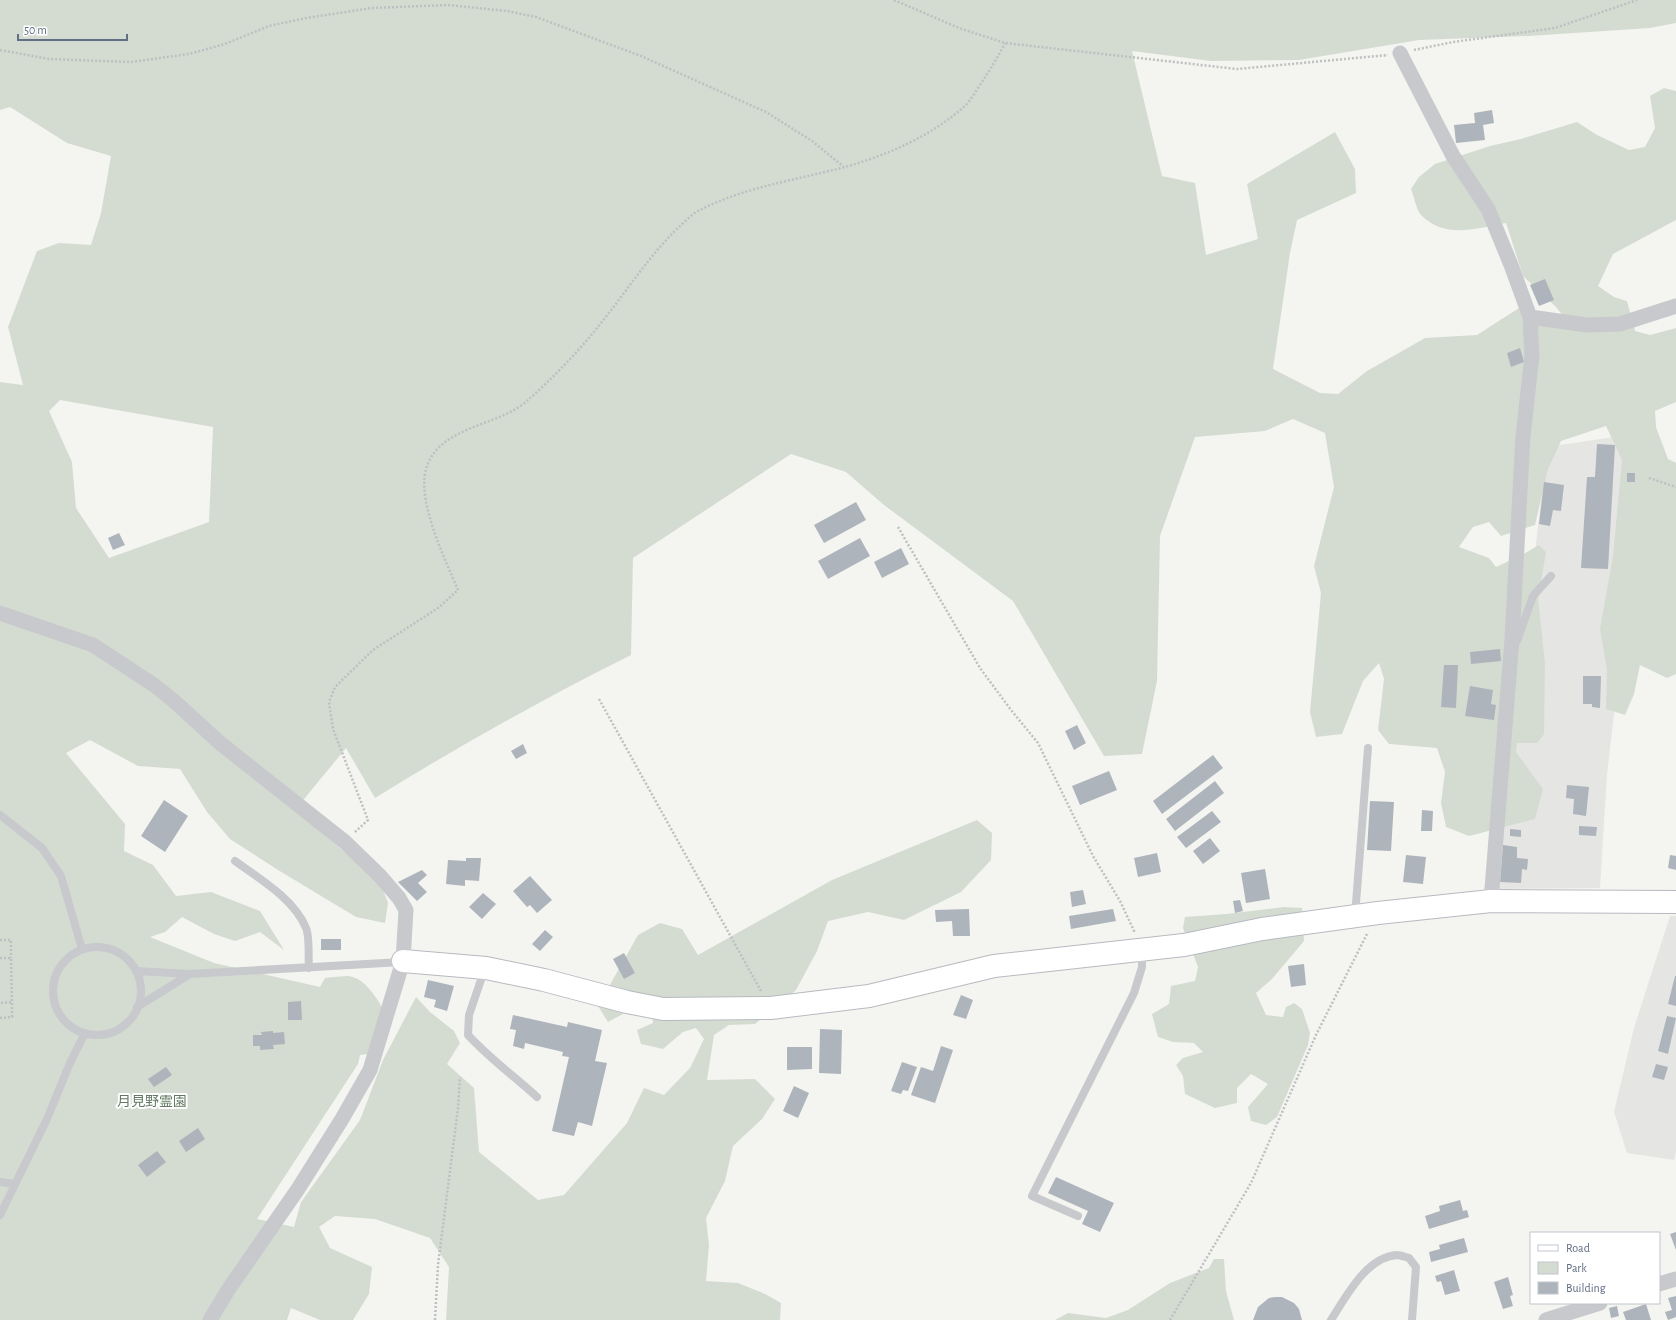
<svg xmlns="http://www.w3.org/2000/svg" width="1676" height="1320" font-family="'Alegreya Sans','Noto Sans JP',sans-serif">
<rect width="100%" height="100%" fill="#f4f5f0"/>
<path fill="#e5e5e4" d="M1640 433 1620 660 1607 775 1600 888 1497 889 1547 447Z
M1670 916H1676V1152L1674 1160 1627 1153 1614 1112 1634 1028Z"/>
<path fill="#d4dcd1" fill-rule="evenodd" d="M0 0H1676V23L1650 28 1529 36 1419 40 1299 60 1211 61 1132 51 1162 176 1195 183 1206 255 1258 239 1247 184 1335 132 1355 169 1356 193 1297 220 1290 253 1273 369 1320 393 1338 394 1367 371 1425 338 1477 335 1519 308 1564 317 1556 307 1523 276 1506 223C1476 228 1446 240 1421 215 1416 209 1414 196 1411 189L1419 177 1435 164 1490 146 1521 139 1577 122 1597 135 1629 150 1645 147 1655 128 1650 96 1664 88 1676 91V220L1613 254 1598 286 1614 297 1627 301 1635 331 1650 335 1676 328V402L1655 411 1656 427 1668 459 1676 463V674L1667 678 1640 665 1634 694 1625 715 1606 709 1607 670 1600 629 1613 556 1622 460 1606 426 1561 441 1548 469 1535 525 1501 536 1489 522 1473 527 1459 547 1489 558 1496 567 1522 555 1539 545 1546 552 1538 599 1545 663 1544 734 1537 743H1517L1516 752 1543 789 1535 819 1469 836 1446 827 1441 803 1445 772 1437 748 1389 744 1378 730 1384 679 1379 663 1363 681 1342 734 1316 737 1310 712 1321 593 1314 566 1334 487 1325 433 1293 419 1265 431 1195 437 1160 536 1157 681 1142 754 1104 756 1013 601 884 505 846 472 791 454 633 558 631 655C543 699 459 746 375 798L346 748 295 810 380 882 388 903 385 923 356 917 278 870 230 839 207 812 180 769 138 766 90 740 66 753 125 824 124 851 153 865 176 896 211 892 260 911 284 950 260 932 235 941 214 934 182 917 165 932 150 937 214 963 320 987 325 978C333 977 341 976 348 976 363 977 375 995 382 1007L369 1054 360 1055 358 1064 257 1219 294 1227 301 1202 360 1120 383 1060 416 997 430 1012 454 1031 460 1043 447 1064 474 1088 479 1152 538 1200 564 1195 627 1123 644 1088 664 1095 690 1068 704 1039 696 1028 683 1032 663 1049 641 1044 637 1030 653 1023 651 999 608 1022 598 1006 638 935 660 923 682 929 698 955 832 880 977 820 992 833 991 860 961 892 904 920 868 912 828 921 817 951 796 990 755 1024 729 1025 714 1035 707 1080 755 1079 775 1099 762 1119 733 1146 725 1181 706 1218 709 1245 706 1281 738 1283 765 1294 781 1303 780 1320H446L449 1267 430 1238 375 1219 335 1216 319 1227 330 1248 372 1267 369 1294 353 1320H320L291 1308 287 1320H0V382L23 385 8 327 37 251 59 243 91 245 101 213 111 156 67 143 10 107 0 110ZM60 400 213 427 209 522 109 558 76 508 72 462 49 411Z
M1284 907 1302 908 1304 941 1272 979 1256 993 1266 1015 1283 1017 1286 1007 1294 1003 1302 1009 1310 1033 1308 1045 1277 1117 1266 1125 1251 1121 1248 1107 1268 1084 1251 1074 1237 1088V1103L1215 1108 1185 1094 1183 1076 1176 1065 1183 1058 1203 1052 1194 1043 1173 1042 1158 1037 1152 1014 1169 1004 1171 986 1195 981 1198 967 1183 928 1185 917 1226 914Z
M1214 1259H1224L1226 1291 1234 1320H1055L1068 1313 1106 1318 1128 1310 1170 1283 1209 1268Z"/>
<path fill="#aeb4bb" d="M1492 110 1494 123 1483 125 1485 140 1456 143 1454 125 1475 123 1474 113Z
M1545 279 1554 300 1539 306 1530 285Z
M1520 348 1524 362 1511 367 1507 353Z
M1597 444 1615 445 1608 569 1581 568 1587 477H1595Z
M1627 473H1635V482H1627Z
M1544 482 1564 485 1561 511 1553 510 1550 526 1539 524Z
M856 502 866 520 824 543 814 525Z
M119 533 125 545 113 550 108 538Z
M860 538 870 556 828 579 818 561Z
M901 548 909 564 882 578 874 562Z
M1500 649 1501 661 1471 664 1470 652Z
M1444 665H1458L1456 708 1441 707Z
M1583 676H1601L1600 708 1592 707V704H1583Z
M1470 686 1493 690 1491 704 1496 705 1494 720 1465 716Z
M1077 725 1086 743 1074 750 1065 731Z
M523 744 527 753 516 759 511 751Z
M1213 755 1223 768 1162 814 1153 801Z
M1109 771 1117 790 1080 805 1072 786Z
M1215 781 1224 793 1175 831 1166 819Z
M1567 785 1589 787 1586 816 1573 814 1574 799 1566 798Z
M164 800 188 816 165 852 141 836Z
M1370 801 1394 802 1391 851 1367 850Z
M1422 810 1433 811 1432 831H1421Z
M1212 811 1221 822 1186 848 1177 837Z
M1579 826 1597 827 1596 836 1579 835Z
M1510 829 1521 830V837L1510 836Z
M1210 838 1220 851 1203 864 1193 851Z
M1503 845 1517 847V858L1528 859 1527 870 1522 869 1521 883 1500 882Z
M1157 853 1161 872 1138 877 1134 858Z
M1406 855 1426 857 1423 884 1403 882Z
M1670 855 1676 856V870L1668 868Z
M466 858H481L479 881 465 880V886L446 884 448 860 466 861Z
M1265 869 1270 899 1246 903 1241 873Z
M422 870 427 875 418 883 427 892 417 901 398 882Z
M530 876 552 900 537 913 530 905 527 907 513 891Z
M1083 890 1086 904 1072 907 1070 892Z
M483 893 496 904 482 919 469 907Z
M1240 900 1243 911 1235 913 1233 901Z
M969 909 970 936H953L952 921 936 922 935 910Z
M1113 909 1116 921 1071 929 1069 916Z
M545 930 553 937 540 951 532 944Z
M321 939H341V950H321Z
M624 953 635 973 624 979 613 959Z
M1304 964 1306 985 1291 987 1288 966Z
M1675 976H1676V1006L1668 1004Z
M428 980 454 986 447 1011 434 1007 436 1000 424 997Z
M961 995 973 1000 966 1019 953 1015Z
M301 1001 302 1020H288V1002Z
M513 1015 567 1027 568 1022 602 1030 595 1061 607 1063 592 1126 578 1122 574 1136 552 1131 569 1057 562 1056 563 1052 525 1043 524 1049 513 1046 516 1030 510 1029Z
M1667 1016 1676 1018 1668 1054 1658 1051Z
M820 1029 842 1030 841 1074 819 1073Z
M273 1031V1033L284 1032 285 1044 273 1045 274 1049 260 1050V1046H253V1035H262L261 1032Z
M941 1046 953 1050 935 1103 911 1095 921 1067 933 1071Z
M787 1047H812V1069L787 1070Z
M902 1062 917 1067 908 1091 903 1090 901 1094 891 1091Z
M1656 1064 1668 1067 1664 1080 1652 1077Z
M166 1067 172 1075 154 1087 148 1079Z
M794 1086 809 1093 798 1118 783 1111Z
M198 1128 205 1139 186 1152 179 1141Z
M157 1151 166 1162 147 1177 138 1165Z
M1056 1177 1114 1203 1100 1232 1082 1224 1088 1211 1048 1193Z
M1460 1200 1463 1211 1467 1210 1469 1217 1429 1229 1425 1216 1440 1211 1439 1206Z
M1676 1232V1250L1670 1234Z
M1464 1238 1468 1252 1431 1262 1429 1252 1440 1249 1439 1245Z
M1454 1270 1460 1291 1445 1295 1441 1281 1437 1282 1435 1276Z
M1508 1277 1513 1295 1510 1296 1513 1306 1503 1309 1494 1282Z
M1676 1296V1317L1668 1320 1665 1312 1672 1310 1668 1298Z
M1275 1297H1282L1294 1303 1299 1309 1302 1320H1253L1258 1307 1269 1298Z
M1646 1304 1651 1320H1626L1623 1312Z
M1617 1306 1619 1316 1611 1318 1609 1308Z"/>
<g fill="none" stroke-linecap="round" stroke-linejoin="round">
<g stroke="#b6bac0" stroke-width="24">
<path id="secondary" d="M403 961 486 968 544 980 627 1002 663 1009 771 1008 869 996 994 966 1184 945 1262 929 1378 913 1491 901 1676 902"/>
</g>
<path stroke="#bdbfc2" stroke-width="2.5" stroke-dasharray="2 2" stroke-linecap="butt" d="M894 0 959 28 1005 43 1237 69 1388 55
M0 50 49 59 131 62 189 54 225 44 269 26 306 18 372 8 448 5 507 11 536 17 641 56 766 112 812 141 844 167
M1414 50 1453 42 1555 28 1637 0
M1649 478 1676 487
M898 527 980 668 1011 710 1038 743 1093 856 1120 901 1135 933
M599 699 761 991
M355 832 368 820 333 729 329 702 335 687 373 650 438 608 458 590C445 559 417 502 426 469 439 425 499 427 528 400 554 377 579 351 601 323 627 291 650 254 681 225 687 220 692 214 698 211 744 187 796 180 845 167 888 155 931 136 965 106 970 101 974 94 978 88 988 73 997 59 1005 43
M0 940H11V958
M0 958H11L12 1002 0 1003
M0 1018 12 1017V1002
M435 1320 438 1265 458 1108 460 1077
M1170 1320 1251 1183 1316 1035 1368 932"/>
<path stroke="#c7c9cd" stroke-width="8" d="M1517 641 1533 596 1551 576
M0 815 42 848 61 876 82 949
M235 861C260 879 294 899 306 928 310 937 308 958 309 968
M1355 916 1368 748
M53 991a44 44 0 1 1 88 0a44 44 0 1 1-88 0Z
M485 968 469 1015 468 1035C489 1058 514 1076 537 1097
M136 971 190 974 402 962
M137 1007 190 974
M0 1182 14 1184
M0 1215 47 1119 70 1063 85 1033
M1078 1216 1032 1196 1134 993 1142 967V951
M1331 1320C1346 1297 1366 1257 1397 1255 1400 1255 1405 1257 1409 1258L1416 1267 1412 1320"/>
<path stroke="#c7c9cd" stroke-width="15" d="M1400 53 1453 156 1488 209 1511 265 1530 317 1532 355 1523 436 1512 639 1491 901
M1530 317 1587 325 1620 324 1676 306
M0 613 93 645 154 685 174 701 220 743 345 842 380 876 399 898 406 910 403 961 370 1070 342 1119 298 1189 228 1290 210 1320
M1659 1284 1676 1279
M1546 1320 1600 1303"/>
<use href="#secondary" stroke="#fff" stroke-width="22"/>
</g>
<g text-anchor="middle" dominant-baseline="central" stroke-width="4" stroke-linejoin="round" paint-order="stroke">
<g font-size="14" fill="#617a61" stroke="#fff">
<text x="152" y="1102">月見野霊園</text>
</g>
</g>
<rect x="1530" y="1232" width="130" height="72" fill="#ffffff" stroke="#c0c5ce"/>
<rect x="1538" y="1245" width="20" height="6" fill="#ffffff" stroke="#c0c5ce"/>
<text x="1566" y="1252" font-size="12" fill="#616e84">Road</text>
<rect x="1538" y="1262" width="20" height="12" fill="#d4dcd1" stroke="#c0c5ce"/>
<text x="1566" y="1272" font-size="12" fill="#616e84">Park</text>
<rect x="1538" y="1282" width="20" height="12" fill="#aeb4bb" stroke="#c0c5ce"/>
<text x="1566" y="1292" font-size="12" fill="#616e84">Building</text>
<path d="M18 34v6h109v-6" fill="none" stroke="#616e84" stroke-width="2"/>
<text x="24" y="34" font-size="12" fill="#616e84" stroke="#ffffff" stroke-width="3" paint-order="stroke">50 m</text>
</svg>
